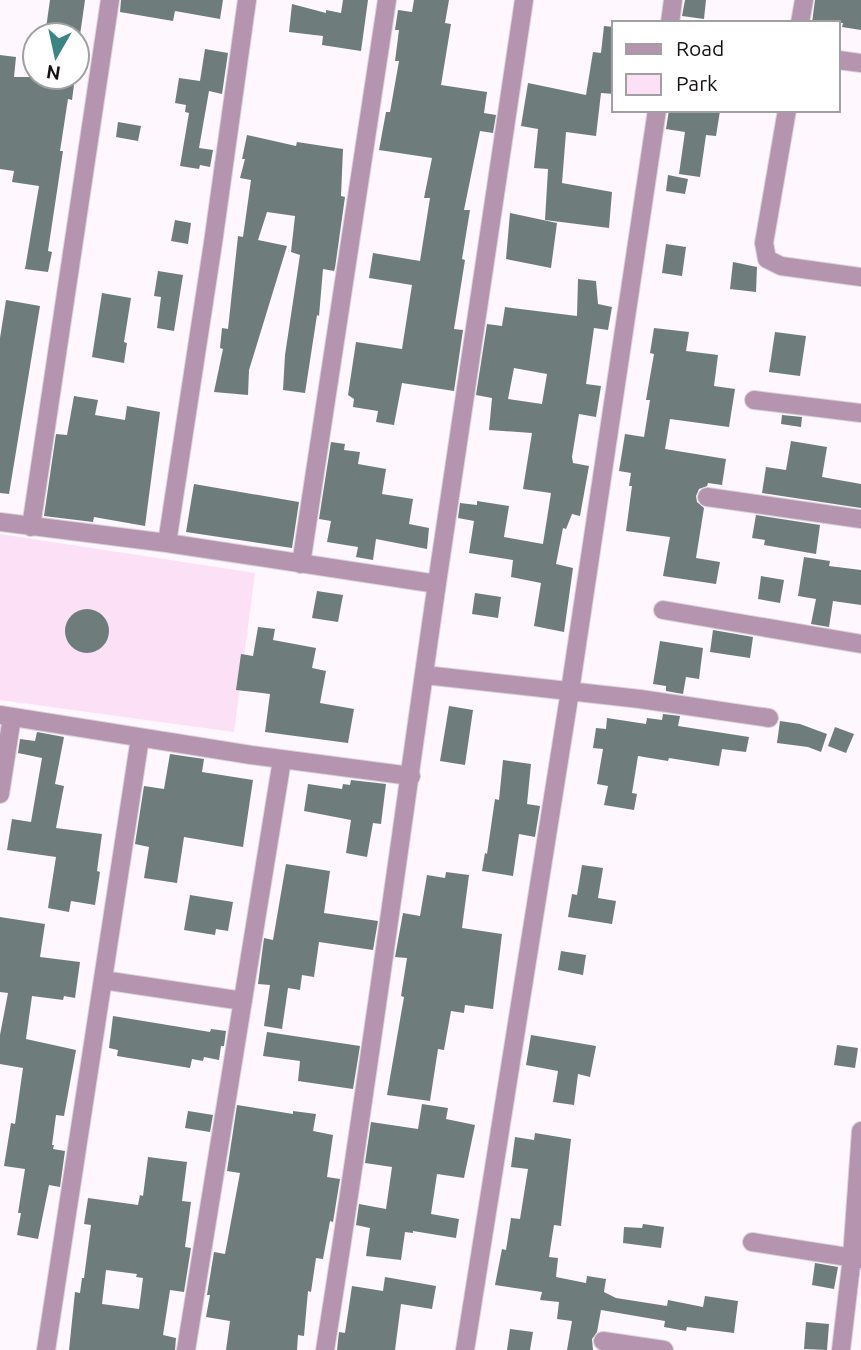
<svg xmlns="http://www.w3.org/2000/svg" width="861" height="1350" font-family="Ubuntu,sans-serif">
<rect width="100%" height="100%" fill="#fef7fd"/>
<path fill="#fce0f6" d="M0 534 255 573 234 732 0 700Z"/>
<path fill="#6e7c7b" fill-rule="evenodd" d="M50 0H85L80 35H45Z
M121 0H223L220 19 175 11 173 21 120 12Z
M343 0H368L361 51 322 45 323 36 289 32 292 4 326 13V10L341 13Z
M414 0H449L445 23 451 24 441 85 487 92 484 113 496 115 493 133 480 131 464 210H470L462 259 465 260 454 329 463 330 454 391 402 383 394 425 376 422 378 411 353 407 354 399 348 395 356 342 402 349 412 285 369 278 373 253 420 261 430 198H424L432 158 379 150 386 112H390L399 61H395L399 30H395L398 10 412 12Z
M685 0H706L704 19 682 16Z
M815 0H861V30L842 27 843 23H812Z
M604 26 614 27V94L601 93 596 136 566 132 562 183 612 192 609 228 545 220 548 169 534 168 538 129 521 126 528 83 586 95 593 52 601 53Z
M205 49 228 53 222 94 209 91 199 148 213 150 210 167 200 165 199 169 180 166 189 113 185 112 186 105 175 103 179 78 200 81Z
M0 55 16 57 14 77H75L72 100 68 99 60 151H63L48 251 52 252 48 272 25 269 39 186 12 182 14 171 0 169Z
M669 110 720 111 716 136 706 135 700 177 679 174 685 132 666 129Z
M118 122 141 126 138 141 116 137Z
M247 135 296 146 297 142 343 149 341 196 345 197 335 268 334 271 323 269 319 316 317 315 305 393 283 390 285 355 300 255 291 252 295 216 267 212 258 240 287 246 249 370 248 395 214 392 223 349 220 348 222 328 228 329 238 236 243 237 251 180 240 178 245 159H242Z
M668 175 688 179 685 194 666 191Z
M510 213 557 223 551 268 506 259Z
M175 220 191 223 188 244 171 241Z
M666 244 686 247 682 276 662 273Z
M733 262 757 267 756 292 730 289Z
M158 271 183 275 174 331 157 328 161 297 154 296Z
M578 279 596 281 598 304 612 307 608 330 594 328 586 384 601 386 596 417 579 414 572 457 573 463 589 466 580 516 572 514 566 529 563 528 556 564 573 568 564 632 534 626 541 583 511 577 513 560 469 553 474 521 458 518 460 503 477 505V501L509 506 504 537 543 544 551 493 523 489 532 433 489 430 492 398 476 395 487 324 502 326 505 307 577 316ZM514 368 547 374 542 404 508 399Z
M102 293 131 298 124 342 127 343 124 363 92 357Z
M6 300 40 306 9 494 0 493V338Z
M654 328 689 332 686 351 718 355 714 386 735 389 729 427 670 419 665 449 726 459 722 485 708 483 707 486 699 489 696 496 697 502 704 508 696 558 720 562 716 584 663 576 670 537 626 531 632 486H629L631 473 619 471 625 434 644 437 650 400H646L654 354 650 353Z
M775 332 806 336 800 376 769 372Z
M74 396 98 400 95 415 125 420 127 406 160 412 145 526 94 517 93 522 44 516 56 434 67 435Z
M782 415 802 417 801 427 781 424Z
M791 441 827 447 822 477 861 484V508L762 493 766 467 786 470Z
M331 442 345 444 344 450 360 452 358 464 386 469 382 494 413 499 409 524 429 528 427 549 376 539 373 560 356 557 358 547 327 542 331 521 319 519Z
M194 484 299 502 292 548 186 532Z
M756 515 820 525 816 554 764 545 765 540 752 538Z
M804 557 830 561 829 566 861 570V605L833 601 829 627 811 624 816 599 798 596Z
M761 576 784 580 780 603 758 599Z
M317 591 343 595 338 622 312 618Z
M475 593 501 597 498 618 472 614Z
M65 631a22 22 0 1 1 44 0a22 22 0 1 1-44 0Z
M258 627 275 629 273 640 316 648 312 668 326 671 320 703 354 709 348 743 265 732 270 694 236 690 241 654 253 656Z
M713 630 753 637 750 658 710 652Z
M660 641 703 648 699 679 686 677 683 694 666 691V686L653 684Z
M449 706 473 710 465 765 440 761Z
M663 714 680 716 678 726 749 737 746 752 722 749 719 766 669 758 668 761 638 756 632 793 637 794 634 810 604 805 608 786 597 784 603 749 593 748 596 728 606 729 607 718 646 724 647 718 662 720Z
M780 721 800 724 827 734 821 752 808 747 777 743Z
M835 727 854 734 846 753 828 746Z
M37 732 64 737 55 784 64 786 56 828 102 834 97 871 100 872 95 905 71 901 69 912 48 908 56 857 7 850 12 819 31 822 42 758 18 753 20 739 35 741Z
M170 754 204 759 202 772 253 780 243 847 184 837 177 883 144 878 149 847 135 844 144 786 164 789Z
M503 760 531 764 527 804 540 806 535 837 519 834 513 876 482 871 485 853 487 854 495 799 499 800Z
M351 780 386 784 381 824 373 823 367 857 346 853 351 820 304 811 308 784 342 789 343 784 350 785Z
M286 864 330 871 324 913 378 921 373 950 319 942 314 977 302 975 300 990 288 988 282 1029 264 1026 270 985 258 984 264 938 273 940Z
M582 865 603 868 598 898 616 901 612 924 568 917 572 894 577 895Z
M446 872 469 875 462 928 502 934 493 1009 465 1005 464 1013 451 1011 444 1050 438 1049 430 1101 387 1095 404 997 401 996 407 958 395 957 403 913 420 916 427 875 445 878Z
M190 895 233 902 228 931 216 929 215 935 184 930Z
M0 917 45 924 40 957 80 962 75 998 64 996 63 1000 32 996 26 1039 76 1050 64 1116 56 1115 52 1145H54L53 1149 65 1151 60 1187 49 1185 38 1239 17 1235 21 1213H18L25 1169 4 1166 11 1123 15 1124 23 1068 0 1064V1035L8 993 0 992Z
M561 951 586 955 583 975 558 970Z
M113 1016 210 1032 211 1029 226 1031 224 1046H221L219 1060 204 1057 203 1061 192 1059 190 1068 117 1056 118 1050 109 1048Z
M267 1032 360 1046 353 1089 298 1081 300 1061 263 1056Z
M531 1035 596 1046 590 1077 578 1074 574 1105 553 1102 558 1071 526 1065Z
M837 1045 858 1048 855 1068 834 1065Z
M422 1104 448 1108 446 1119 475 1125 464 1178 437 1174 431 1214 459 1219 456 1238 413 1231V1233L405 1232 401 1260 366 1256 370 1228 356 1225 359 1204 386 1209 392 1167 365 1163 371 1122 418 1129Z
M237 1105 293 1114V1111L316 1114 313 1131 333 1135 327 1177 340 1179 333 1222 330 1221 323 1259 316 1258 311 1292 308 1291 304 1336 298 1335 297 1350H226L230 1321 206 1317 210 1295H207L214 1252 225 1254 240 1173 227 1171Z
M188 1111 213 1115 210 1132 185 1128Z
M535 1133 571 1139 561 1226 554 1225 549 1257 558 1258 556 1277 586 1283 587 1276 606 1279 604 1292 616 1298 667 1306 668 1300 703 1307 705 1296 738 1301 734 1333 687 1327 686 1331 664 1327 665 1321 601 1310 597 1332 592 1339 593 1350H567L572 1321 557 1319 559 1302 540 1300 542 1292 495 1285 502 1249 506 1250 511 1218 520 1219 528 1169 511 1167 515 1137 534 1140Z
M148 1157 187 1162 182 1201 191 1202 185 1247 191 1248 184 1292 170 1290 163 1335 176 1338 175 1350H69L75 1292 80 1293 82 1278H84L91 1225 84 1224 88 1198 138 1205 140 1195 143 1196ZM106 1270 137 1274 136 1277 143 1278 139 1309 102 1304Z
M643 1224 664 1227 661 1248 623 1243 624 1227 642 1228Z
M815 1263 838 1267 834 1289 812 1285Z
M385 1277 436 1286 432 1309 401 1304 395 1350H337L339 1332 345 1333 352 1286 383 1291Z
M806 1322 829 1324 827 1350 804 1349Z
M510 1329 533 1332 530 1350H507Z"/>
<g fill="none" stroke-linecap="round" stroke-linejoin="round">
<g stroke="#d9d2d8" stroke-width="20">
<path id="street" d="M670 23 673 0
M800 23 804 0
M838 60 861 63
M787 110 764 243 767 259 781 266 861 277
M754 400 861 413
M707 497 861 519
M0 522 167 543 437 584
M31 527 110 0
M167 543 213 243 247 0
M301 564 387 0
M663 610 861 644
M425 675 640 699 769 718
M0 715 251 755 411 776
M0 794 12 717
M103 980 243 1001
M752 1242 861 1259
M603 1341 664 1350
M46 1350 140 738
M186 1350 282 760
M325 1350C366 1095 400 839 437 583 465 389 496 195 524 0
M465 1350 570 691 657 110
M841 1350 852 1257 861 1131"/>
</g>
<use href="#street" stroke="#b494ae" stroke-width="18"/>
</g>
<rect x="612" y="21" width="228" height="91" fill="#ffffff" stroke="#a1a0a1" stroke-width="2"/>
<rect x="626" y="44" width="35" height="10" fill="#b494ae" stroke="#a1a0a1" stroke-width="2"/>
<text x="676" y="56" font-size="21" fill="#151114">Road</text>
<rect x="626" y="74" width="35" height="21" fill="#fce0f6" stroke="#a1a0a1" stroke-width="2"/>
<text x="676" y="91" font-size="21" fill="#151114">Park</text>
<g transform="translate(56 56) rotate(189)"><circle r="33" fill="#ffffff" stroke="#a1a0a1" stroke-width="2"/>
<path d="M0-5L12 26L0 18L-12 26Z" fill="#3b8483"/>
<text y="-10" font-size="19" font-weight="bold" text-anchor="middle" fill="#151114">N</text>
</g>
</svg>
